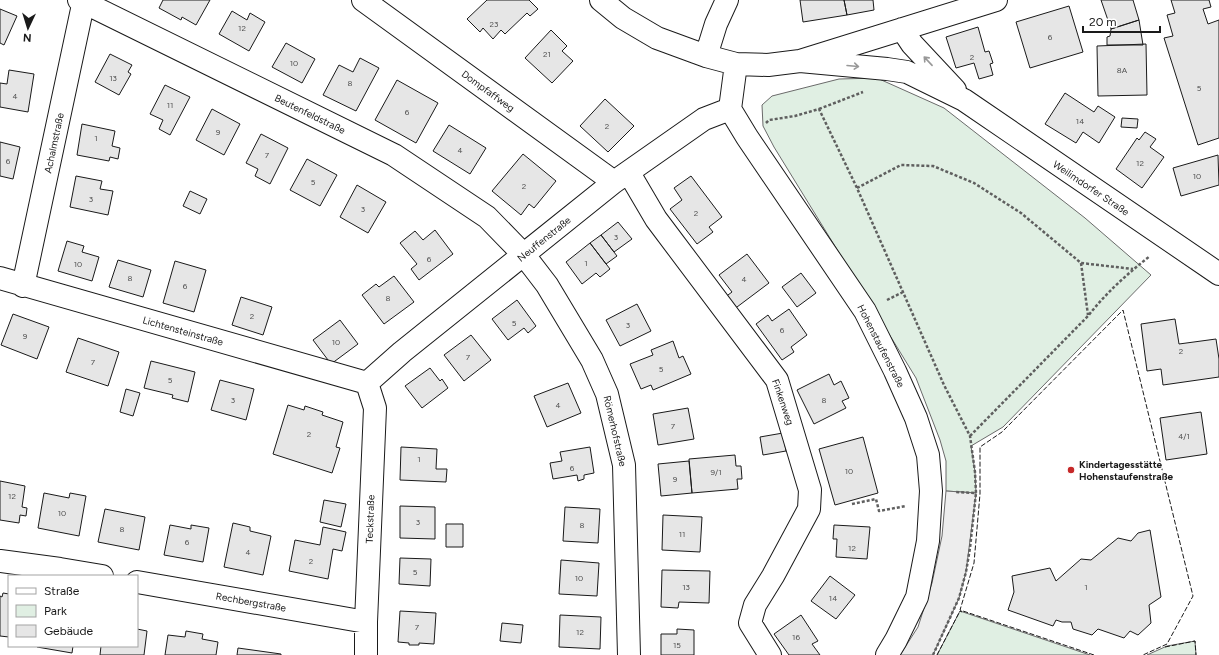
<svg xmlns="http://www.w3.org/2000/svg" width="1219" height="655" font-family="Figtree,sans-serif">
<rect width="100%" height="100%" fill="#fff"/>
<path fill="#e0efe3" stroke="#6a6a6a" d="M877 78 944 108 1085 218 1151 275 1003 427 971 446 975 472 976 493 946 491V461L940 440 916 378 774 147 763 126 762 105 772 96 839 79Z
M960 611 1090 655H937Z
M1195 641 1196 655H1147L1167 646Z"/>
<path fill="#ededed" stroke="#6a6a6a" d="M946 491 976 493 966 572 959 598 933 655H900L918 627 932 583 942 536Z"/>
<path fill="#e6e6e6" stroke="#1a1a1a" d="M163 0H210L196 25 182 17 181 20 159 8Z
M487 0H529L538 9 530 16 527 13 505 34 501 30 493 39 483 28 480 32 467 19Z
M800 0H844L847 15 803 22Z
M844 0H873L874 10 847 15Z
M1101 0H1133L1139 20 1111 29Z
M1171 0H1209L1211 7 1203 9 1208 24 1219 20V138L1198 145 1164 38 1173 36 1167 15 1175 13Z
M1069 6 1083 52 1030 68 1016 22Z
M0 9 17 16 4 45 0 43Z
M232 11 247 20 250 13 265 22 249 51 219 34Z
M1139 20 1143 45H1107V37L1110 36 1111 29Z
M978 27 985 52 989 51 993 63 990 64 993 75 979 79 974 63 956 68 946 37Z
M551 30 567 46 562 51 573 61 552 83 525 58Z
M286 43 315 59 302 83 272 67Z
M1146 44 1147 95 1098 96 1097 46Z
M110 54 132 65 128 72 131 74 119 95 95 82Z
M360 58 379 68 356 111 323 95 339 65 353 72Z
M9 70 34 74 28 112 0 107V83L7 84Z
M397 80 438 103 416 143 375 120Z
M165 85 190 97 170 135 159 129 163 120 150 114Z
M1065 93 1094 112 1098 106 1115 117 1099 143 1083 132 1076 143 1045 124Z
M605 99 634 126 608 152 580 126Z
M212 109 240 124 224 155 196 140Z
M1122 118 1138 119 1137 128 1121 127Z
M82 124 115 131 112 146 120 148 118 159 110 157 109 161 77 155Z
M449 125 486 148 470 174 433 151Z
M1145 132 1156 139 1150 147 1164 157 1142 188 1116 169 1137 138 1139 140Z
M261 134 288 148 270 184 255 176 258 169 246 163Z
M0 142 20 147 13 179 0 176Z
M523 154 556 181 534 208 529 204 521 215 492 191Z
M1218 155 1219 185 1181 196 1173 168Z
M307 159 337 175 320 206 290 190Z
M76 176 102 181 100 189 113 191 108 215 70 207Z
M691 176 722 217 709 227 713 232 697 244 670 209 682 200 674 188Z
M357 185 386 202 368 233 340 217Z
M190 191 207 199 200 214 183 206Z
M618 222 632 239 614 252 601 235Z
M435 230 453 254 419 280 411 269 417 264 400 243 415 231 423 240Z
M601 235 617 256 606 264 590 243Z
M67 241 84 246 82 252 99 257 92 281 58 271Z
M590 243 610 269 600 277 596 273 582 284 566 262Z
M747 254 769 283 733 310 724 298 732 292 719 275Z
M118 260 151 270 143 297 109 287Z
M175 261 206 270 194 312 163 303Z
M801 273 816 293 797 307 782 287Z
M394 276 414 302 384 324 362 295 376 284 379 287Z
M241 297 272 307 263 335 232 325Z
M517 300 536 326 528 333 524 328 508 340 492 319Z
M637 304 651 331 620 346 606 320Z
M789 309 807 335 791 347 794 352 782 360 756 324 768 315 772 321Z
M13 314 49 327 37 359 1 345Z
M1175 319 1179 344 1216 339 1219 359V377L1163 385 1161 369 1147 371 1141 324Z
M340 320 358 344 331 364 313 340Z
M471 335 491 360 464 381 444 355Z
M78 338 119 352 108 386 66 372Z
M673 341 679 358 683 356 691 374 653 390 651 385 641 389 630 364 653 355 651 350Z
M151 361 195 372 188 402 172 398 173 395 144 388Z
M430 368 440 381 442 379 448 388 422 408 405 386Z
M829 374 834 385 841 381 849 398 842 401 846 408 814 424 797 390Z
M220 380 254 389 246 420 211 410Z
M568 383 581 413 547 427 534 396Z
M126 389 140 393 133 416 120 412Z
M288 405 304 410 305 406 323 412 322 415 343 422 336 447 340 448 332 473 273 454Z
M688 408 694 439 658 445 653 414Z
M1201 412 1207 454 1166 460 1160 418Z
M783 433 786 451 763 455 760 437Z
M863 437 878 493 835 505 819 449Z
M401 447 437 449 436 469H447L446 482 400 480Z
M590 447 594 473 584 475V479L578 481 577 475 553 479 550 463 562 461 560 452Z
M735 455 736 466H741L742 479H737L738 489 692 493 689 459Z
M689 461 692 493 661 496 658 464Z
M0 481 25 486 22 507 27 508 26 516 20 515 19 523 0 520Z
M44 493 69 498 70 493 86 496 79 536 38 528Z
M324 500 346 504 341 527 320 522Z
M400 506 435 507V539L400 538Z
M565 507 600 509 598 543 563 541Z
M105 509 145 517 139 550 98 542Z
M663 515 702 517 700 552 662 550Z
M233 523 250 527V531L271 536 263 575 224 567Z
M446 524H463V547H446Z
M170 525 191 529V525L209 528 203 562 164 555Z
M834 525 870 527 867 559 836 557 837 539H833Z
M323 527 346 532 342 551 333 549 328 579 289 571 295 540 320 545Z
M1150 530 1161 597 1149 605 1151 623 1138 635 1130 631 1124 638 1098 629 1092 635 1073 629 1071 622H1062L1056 620 1053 626 1008 610 1014 592 1012 576 1050 568 1056 581 1081 559 1091 560 1118 538 1131 541 1138 533Z
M400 558 431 559 430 586 399 584Z
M561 560 599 563 597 596 559 594Z
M662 570 710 571 709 603 679 602 678 608 661 607Z
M830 576 855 595 836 619 811 601Z
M3 593 9 594V637L0 636V596L2 597Z
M400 611 436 613 434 644 419 643V645H409V643L398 642Z
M560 615 601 617 600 649 559 647Z
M801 615 818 641 812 644 820 655H789L774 634Z
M502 623 523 625 521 643 500 641Z
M137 629 147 631 144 655H100L101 646H137Z
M677 629 694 630V655H661V634H677Z
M186 631 203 634 202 639 218 642 216 655H165L168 635 185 637Z
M37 646H73L72 653 37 647Z
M238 648 281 654V655H237Z"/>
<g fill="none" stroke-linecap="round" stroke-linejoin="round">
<g stroke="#1a1a1a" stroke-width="24">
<path id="minor" d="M79 0 394 155 487 217 524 255 547 285 592 360 607 394 624 465 629 655
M363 0 614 182
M601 0 623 18 657 38 706 56 736 64 768 65 800 61 996 0
M902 29 912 44 955 90
M706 56 716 24 727 0
M800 61 887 69 907 72 964 100 1219 274
M736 64 730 109 747 137 865 311 895 371 916 418 928 455 931 491 928 541 917 597 896 640 887 655
M629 173 656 219 777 380 810 490 809 509 773 576 755 605 750 623 770 655
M0 278 367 383
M23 286 84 0
M367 383 402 352 614 182 704 119 730 109
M0 561 60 569 102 576
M137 582 366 622
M366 655V622L375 408 367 383"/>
</g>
<path stroke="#5f5f5f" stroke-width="2.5" stroke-dasharray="3 2" stroke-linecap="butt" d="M819 109 863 92
M766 123 769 120 795 116 819 109 857 188 944 385 970 436 975 472 976 493 955 492
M857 188 901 165 933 166 974 183 1021 213 1081 263 1133 269
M1081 263 1088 315
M887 300 903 292
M970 436 1088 316C1106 293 1127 274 1150 256
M852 504 876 499 879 511 906 506
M933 655 959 598 966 572 970 548 976 493"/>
<use href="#minor" stroke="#fff" stroke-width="22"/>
<path stroke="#1a1a1a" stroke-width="1" stroke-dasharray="5 2" stroke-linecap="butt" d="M1165 647 1195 641 1196 655
M937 655 960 611 962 612
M1094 655 960 610 974 563 980 494V447L1002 432 1123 310 1193 596 1167 644 1143 655"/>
</g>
<defs><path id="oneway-shaft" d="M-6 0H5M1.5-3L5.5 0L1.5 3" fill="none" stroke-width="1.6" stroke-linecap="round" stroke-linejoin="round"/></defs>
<g stroke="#989898">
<use href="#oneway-shaft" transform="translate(928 61) rotate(-133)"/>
<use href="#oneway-shaft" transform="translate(853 66) rotate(5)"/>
</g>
<circle fill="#c62828" stroke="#fff" stroke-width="1.5" cx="1071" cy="470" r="4"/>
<g text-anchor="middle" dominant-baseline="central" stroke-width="3" stroke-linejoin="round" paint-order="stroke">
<g font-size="8" fill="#4d4d4d">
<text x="494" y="24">23</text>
<text x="242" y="28">12</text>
<text x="1050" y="37">6</text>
<text x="547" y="54">21</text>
<text x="972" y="57">2</text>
<text x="294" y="63">10</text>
<text x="1122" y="70">8A</text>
<text x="113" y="78">13</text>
<text x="350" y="83">8</text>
<text x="1199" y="88">5</text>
<text x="15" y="96">4</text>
<text x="170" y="105">11</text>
<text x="407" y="112">6</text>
<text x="1080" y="121">14</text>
<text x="607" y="126">2</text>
<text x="218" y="132">9</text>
<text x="96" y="138">1</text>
<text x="460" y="150">4</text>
<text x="267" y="155">7</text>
<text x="8" y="161">6</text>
<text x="1140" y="163">12</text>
<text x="1197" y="176">10</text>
<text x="313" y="182">5</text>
<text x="524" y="186">2</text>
<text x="91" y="199">3</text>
<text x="363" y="209">3</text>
<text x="696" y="213">2</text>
<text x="616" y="237">3</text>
<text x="429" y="259">6</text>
<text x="586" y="263">1</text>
<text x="78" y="264">10</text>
<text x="130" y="278">8</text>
<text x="744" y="279">4</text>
<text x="185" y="286">6</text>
<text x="388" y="298">8</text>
<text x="252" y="316">2</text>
<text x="514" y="323">5</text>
<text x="628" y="325">3</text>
<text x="782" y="330">6</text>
<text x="25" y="336">9</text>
<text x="336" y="342">10</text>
<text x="1181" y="351">2</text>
<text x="468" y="357">7</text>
<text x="93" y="362">7</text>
<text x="661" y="369">5</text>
<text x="170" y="380">5</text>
<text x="233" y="400">3</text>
<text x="824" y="400">8</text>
<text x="558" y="405">4</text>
<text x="673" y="426">7</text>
<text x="309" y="434">2</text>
<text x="1184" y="436">4/1</text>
<text x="419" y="459">1</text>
<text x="572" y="468">6</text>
<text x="849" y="471">10</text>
<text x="716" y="472">9/1</text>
<text x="675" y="479">9</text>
<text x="12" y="496">12</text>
<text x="62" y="513">10</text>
<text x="418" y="522">3</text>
<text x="582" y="525">8</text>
<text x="122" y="529">8</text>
<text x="682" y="534">11</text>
<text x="187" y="542">6</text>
<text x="852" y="548">12</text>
<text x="248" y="552">4</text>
<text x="311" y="561">2</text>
<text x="415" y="572">5</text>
<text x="579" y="578">10</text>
<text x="686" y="587">13</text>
<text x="1086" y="587">1</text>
<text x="833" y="598">14</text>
<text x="417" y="627">7</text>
<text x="580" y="632">12</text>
<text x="796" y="637">16</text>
<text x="677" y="645">15</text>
</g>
<g font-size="10" fill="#1a1a1a" stroke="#fff">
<text transform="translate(488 91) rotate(36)">Dompfaffweg</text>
<text transform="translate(310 114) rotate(26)">Beutenfeldstraße</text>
<text transform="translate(54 143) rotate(-78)">Achalmstraße</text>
<text transform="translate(1091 188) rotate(34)">Weilimdorfer Straße</text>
<text transform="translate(544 239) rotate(-39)">Neuffenstraße</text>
<text transform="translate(183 331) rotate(16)">Lichtensteinstraße</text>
<text transform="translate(881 346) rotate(63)">Hohenstaufenstraße</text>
<text transform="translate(783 402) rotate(71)">Finkenweg</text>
<text transform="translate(615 431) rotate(77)">Römerhofstraße</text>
<text transform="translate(370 519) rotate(-88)">Teckstraße</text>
<text transform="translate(251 602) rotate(10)">Rechbergstraße</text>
</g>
<g font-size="10" font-weight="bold" fill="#1a1a1a" stroke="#fff" text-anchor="start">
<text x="1079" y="464">Kindertagesstätte<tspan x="1079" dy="12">Hohenstaufenstraße</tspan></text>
</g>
</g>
<rect x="8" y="575" width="130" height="72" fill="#ffffff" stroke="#a3a3a3"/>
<rect x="16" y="588" width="20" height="6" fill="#ffffff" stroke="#a3a3a3"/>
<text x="44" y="595" font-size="12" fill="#1a1a1a">Straße</text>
<rect x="16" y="605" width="20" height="12" fill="#e0efe3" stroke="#a3a3a3"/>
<text x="44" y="615" font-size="12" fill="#1a1a1a">Park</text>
<rect x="16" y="625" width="20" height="12" fill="#e6e6e6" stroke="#a3a3a3"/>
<text x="44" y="635" font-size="12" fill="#1a1a1a">Gebäude</text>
<g transform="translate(28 28) rotate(184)" stroke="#ffffff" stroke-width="3" paint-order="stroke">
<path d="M0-3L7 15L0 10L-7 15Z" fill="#1a1a1a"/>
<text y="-6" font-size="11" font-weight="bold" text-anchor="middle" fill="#1a1a1a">N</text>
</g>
<path d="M1083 26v6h77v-6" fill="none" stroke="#1a1a1a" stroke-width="2"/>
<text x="1089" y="26" font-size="12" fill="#1a1a1a" stroke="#ffffff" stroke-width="3" paint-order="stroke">20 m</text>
</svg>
